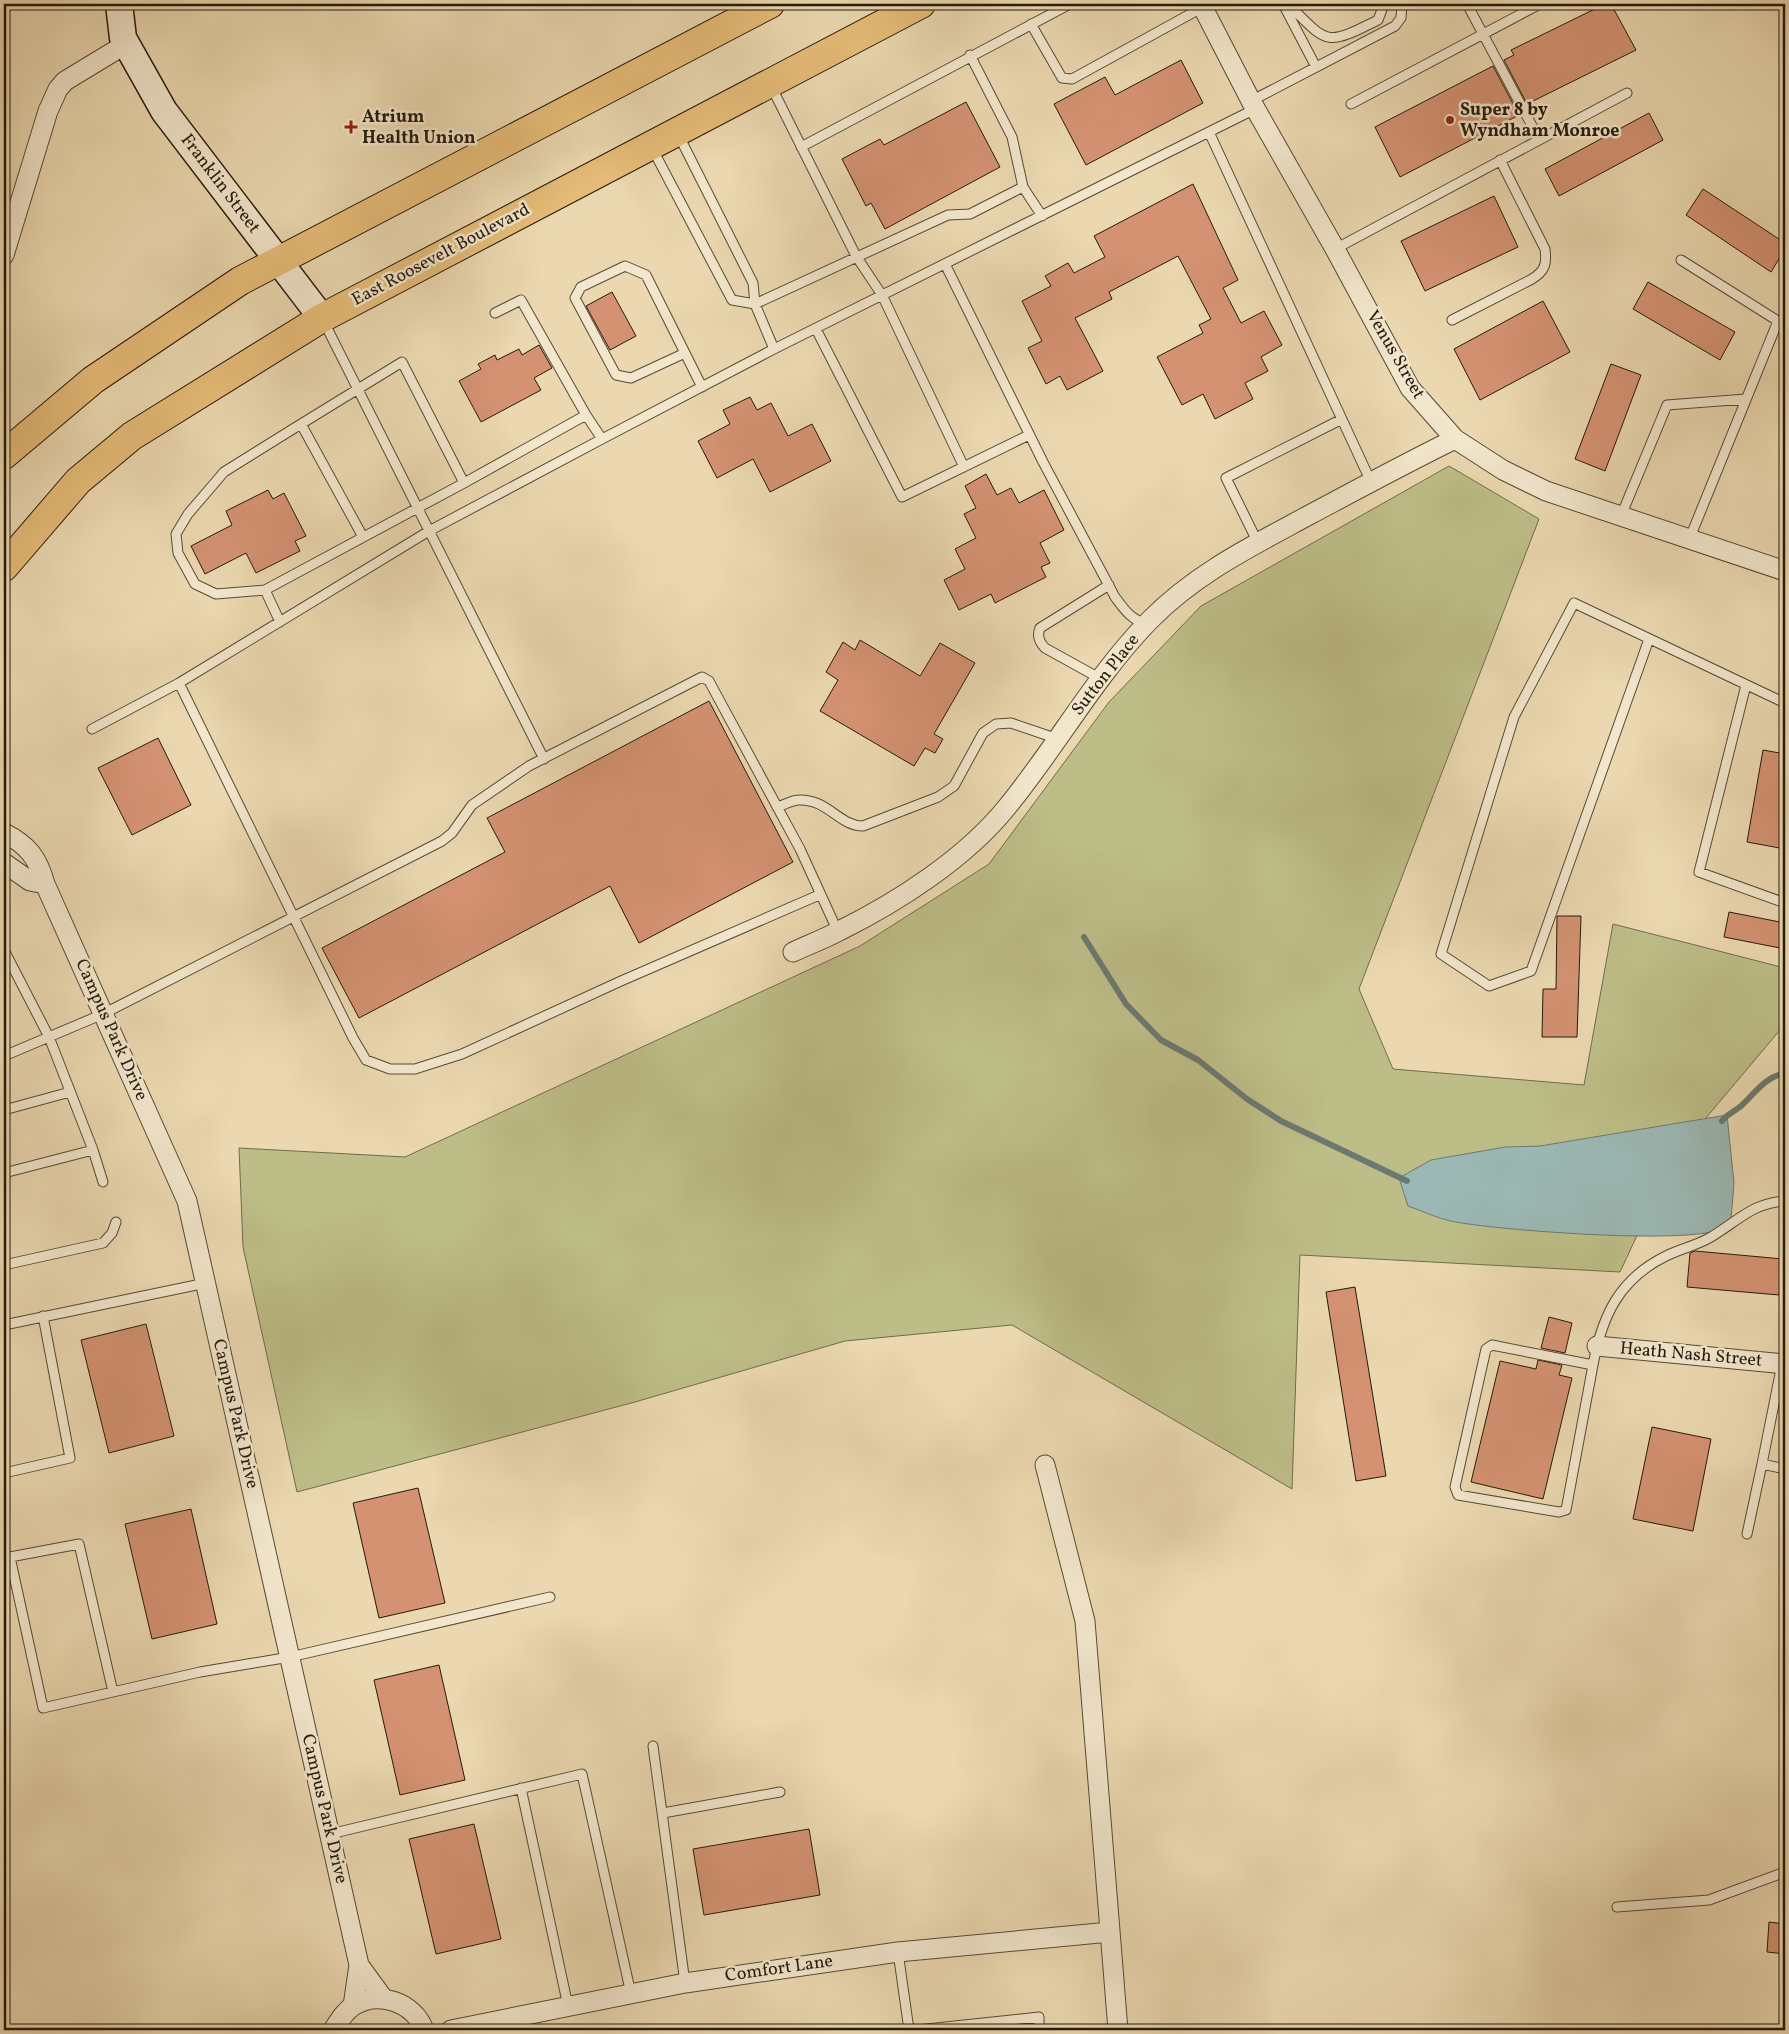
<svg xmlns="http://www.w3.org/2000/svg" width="1789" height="2034" font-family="Vollkorn,serif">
<rect width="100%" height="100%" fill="#ebd8b0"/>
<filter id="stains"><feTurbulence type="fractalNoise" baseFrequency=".004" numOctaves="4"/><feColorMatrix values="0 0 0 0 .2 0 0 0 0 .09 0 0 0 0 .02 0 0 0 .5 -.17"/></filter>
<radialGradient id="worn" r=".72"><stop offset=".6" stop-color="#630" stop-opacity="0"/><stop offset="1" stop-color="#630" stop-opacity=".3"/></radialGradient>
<path fill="#bdbd87" stroke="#716c48" d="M1449 466 1539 519 1359 989 1393 1069 1584 1085 1613 924 1785 968V1031L1780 1030 1674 1156 1620 1272 1300 1255 1292 1489 1012 1325 845 1341 635 1402 297 1492 243 1247 239 1148 405 1157 860 946 989 864 1109 702 1201 606Z"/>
<path fill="#9bb8b4" stroke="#6c7970" d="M1727 1115 1734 1183 1731 1219C1728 1222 1724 1227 1720 1229 1690 1245 1491 1230 1451 1221 1437 1218 1422 1211 1408 1206L1399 1178 1431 1160 1505 1147 1540 1146Z"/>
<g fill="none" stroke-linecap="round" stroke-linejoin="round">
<path stroke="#6c7970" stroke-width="6" d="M1084 937 1126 1004 1161 1040 1198 1060 1247 1099 1281 1121 1407 1181
M1722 1121C1727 1114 1734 1112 1741 1106 1756 1092 1765 1077 1785 1073"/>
</g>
<path fill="#d49272" stroke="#251a0a" d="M1605 4H1611L1636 50 1527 104 1504 60 1514 55 1511 50Z
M1181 60 1203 103 1086 165 1054 104 1105 77 1115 95Z
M1493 66 1519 115 1400 177 1375 127Z
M966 102 1000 167 885 229 871 203 866 206 842 159 880 139 884 145Z
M1649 113 1663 140 1559 196 1545 169Z
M1193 184 1238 280 1223 288 1241 323 1264 311 1282 345 1261 357 1268 371 1245 383 1253 399 1215 419 1203 394 1182 405 1157 357 1203 333 1199 325 1211 319 1178 256 1109 292 1112 299 1075 318 1103 371 1067 390 1060 376 1046 384 1028 348 1042 341 1022 301 1051 286 1045 276 1068 263 1074 273 1105 257 1094 236Z
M1703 189 1785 243V249L1771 272 1686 215Z
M1494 196 1518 247 1425 291 1401 241Z
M1648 282 1735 332 1720 360 1633 309Z
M612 292 636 336 610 350 586 306Z
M1543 301 1570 352 1480 400 1454 349Z
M539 345 552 368 534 378 541 390 481 422 459 381 481 369 478 364 495 355 497 360 519 349 522 355Z
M1611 364 1641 375 1605 471 1575 459Z
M750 397 757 410 771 403 788 436 812 424 831 461 770 492 753 459 717 478 698 441 730 424 723 410Z
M986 474 997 495 1011 488 1019 503 1044 490 1064 530 1040 543 1050 563 1041 567 1046 577 995 603 991 594 959 610 944 580 965 569 955 549 976 538 964 514 976 508 965 486Z
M268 490 273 499 284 493 306 536 295 541 300 551 256 573 246 553 205 574 191 546 232 525 226 511Z
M860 640 920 676 940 643 975 663 934 734 943 739 935 753 925 748 914 766 820 711 838 680 826 672 843 642 855 650Z
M709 701 793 862 639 943 610 886 359 1018 322 948 505 852 487 818Z
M158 738 191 805 132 835 98 768Z
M1763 750 1785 754V849L1747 842Z
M1729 912 1785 923V949L1724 937Z
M1557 916H1581L1577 1037H1542L1543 989H1556Z
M1695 1251 1783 1259 1779 1295 1687 1287 1690 1253Z
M1355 1287 1386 1476 1356 1481 1326 1292Z
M1549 1317 1572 1323 1565 1353 1541 1348Z
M146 1324 174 1436 109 1453 81 1340Z
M1538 1360 1562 1365 1559 1375 1572 1378 1543 1499 1471 1482 1500 1361 1536 1369Z
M1652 1427 1711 1439 1693 1531 1633 1519Z
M418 1488 445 1603 379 1618 353 1503Z
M191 1509 217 1624 152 1639 125 1524Z
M439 1665 465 1780 400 1795 374 1680Z
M474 1824 501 1939 436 1954 409 1839Z
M809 1829 820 1895 704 1915 693 1849Z
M1769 1922 1785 1924V1954L1767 1952Z"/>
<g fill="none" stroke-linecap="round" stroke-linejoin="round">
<g stroke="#564a34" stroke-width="11">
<path id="service" d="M1283 4 1316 67
M1288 4C1329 45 1325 46 1378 20L1384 4
M1467 4 1539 139
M1031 24 1062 78 1072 79 1205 6
M970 55 1012 137 1023 187 1042 216
M771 86 856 256 882 295 964 467
M1251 101 1395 26 1401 18 1402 4
M1351 104 1540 4
M1209 132 1371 482
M678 134 753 283 755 304 774 349
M801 147 1070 4
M652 148 732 300 755 304 948 215 970 214 1023 187
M1335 249 1627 93
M1681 260 1778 321 1785 323
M945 264 1043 462 1115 597C1124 609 1131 620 1147 624
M495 313 521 300 586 415
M323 320 544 759
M1452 320 1532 279C1545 271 1547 264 1545 249L1500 160
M816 329 902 497 1029 435
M685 353 631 378 616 375 575 298 581 287 625 266 646 275 702 387
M301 424 224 472 188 514 176 534 178 553 195 584 216 594 265 590 464 483
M1621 516 1667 405 1746 399
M363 537 301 424 402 362 464 483 586 415 602 439
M1689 540 1778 321
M1258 543 1226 478 1342 419
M265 590 280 622
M1649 639 1531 971 1489 986 1441 954 1514 717 1574 603 1785 703
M1101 679 1045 648C1039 642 1037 635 1040 628L1109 585
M179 683 353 1038 366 1060 390 1069H415L462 1054 621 981 819 895
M1746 685 1699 872 1785 903
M92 729 179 683 429 531 602 439 774 349 1255 109
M777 807C784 805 792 800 799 800 828 799 839 826 863 826L938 797 954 786 983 733 996 724 1011 723 1058 739
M4 950 49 1037 93 1150 103 1182
M4 1056 103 1014 442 841 452 833 472 805 529 766 702 677 709 681 800 849 838 932
M4 1110 70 1092
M4 1173 93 1150
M4 1265 103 1243 112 1233 116 1222
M4 1325 206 1283
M1782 1364 1762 1464 1785 1469
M1593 1365 1492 1345 1486 1349 1455 1487 1458 1495 1559 1512 1566 1510 1593 1365C1602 1316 1619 1279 1666 1256 1680 1249 1698 1245 1711 1237 1738 1221 1752 1203 1785 1201
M4 1473 70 1458 43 1316
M1747 1534 1762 1464
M113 1692 79 1544 10 1557 43 1708 200 1672 290 1657 550 1597
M653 1746 685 1983
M521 1788 568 2006
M663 1813 780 1792
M330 1834 582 1774 631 1994
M1617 1907 1709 1900 1785 1872
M898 1952 909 2030
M917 2030 1039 2017V2030"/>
</g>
<g stroke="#564a34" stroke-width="21">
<path id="minor" d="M1201 4 1251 101 1335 249 1410 388 1455 439 1503 470 1546 491 1785 571
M4 255 48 111 58 89 65 81 126 44
M4 833C28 845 38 858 45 884L187 1201 359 1965
M4 863 30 881 45 884
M793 952C808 945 824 939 839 931 898 902 966 858 1007 807 1057 746 1095 676 1150 620 1196 573 1254 545 1311 514 1358 489 1406 463 1455 439
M1597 1346 1785 1364
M1045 1465 1085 1621 1118 2030
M353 2006 359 1965 383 1998
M333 2030C339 2021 344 2012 353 2006 378 1990 414 2002 424 2030
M451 2030 685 1983 898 1952 1110 1932"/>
</g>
<g stroke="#251a0a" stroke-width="29">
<path id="secondary" d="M119 4 123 38 164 111 322 318"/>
</g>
<g stroke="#251a0a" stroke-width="30">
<path id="trunk" d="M4 455 93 380 240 281 770 4
M4 567 78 481 132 436 322 318 921 4"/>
</g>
<use href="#service" stroke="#f2e6cc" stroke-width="9"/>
<use href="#minor" stroke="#f2e6cc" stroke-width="19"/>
<use href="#secondary" stroke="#f2e6cc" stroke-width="26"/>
<use href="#trunk" stroke="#e6bc78" stroke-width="28"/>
</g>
<g fill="#8f2418" stroke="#f2e6cc" stroke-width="2">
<circle cx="1450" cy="120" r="5"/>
<path d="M348.5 119.5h5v5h5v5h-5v5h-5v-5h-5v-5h5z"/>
</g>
<g text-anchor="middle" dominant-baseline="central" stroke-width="5" stroke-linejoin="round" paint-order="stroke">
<g font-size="18" font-weight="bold" fill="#251a0a" stroke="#f2e6cc" text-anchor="start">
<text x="1460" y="110">Super 8 by<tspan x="1460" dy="21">Wyndham Monroe</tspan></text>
<text x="362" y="117">Atrium<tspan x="362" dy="21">Health Union</tspan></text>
</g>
<g font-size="18" fill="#251a0a" stroke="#f2e6cc">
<text transform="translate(220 184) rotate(53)">Franklin Street</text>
<text transform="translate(441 255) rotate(-28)">East Roosevelt Boulevard</text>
<text transform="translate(1395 355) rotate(60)">Venus Street</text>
<text transform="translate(1106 675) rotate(-52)">Sutton Place</text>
<text transform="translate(111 1030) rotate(66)">Campus Park Drive</text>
<text transform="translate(1691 1355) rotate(5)">Heath Nash Street</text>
<text transform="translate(235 1414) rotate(77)">Campus Park Drive</text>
<text transform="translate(324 1809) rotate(77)">Campus Park Drive</text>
<text transform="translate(779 1969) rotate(-8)">Comfort Lane</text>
</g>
</g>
<rect width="1789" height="2034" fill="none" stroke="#ebd8b0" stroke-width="20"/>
<rect x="5" y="5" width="1779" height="2024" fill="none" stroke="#251a0a" stroke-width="2.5"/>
<rect x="10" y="10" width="1769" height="2014" fill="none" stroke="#251a0a"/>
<rect width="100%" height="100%" filter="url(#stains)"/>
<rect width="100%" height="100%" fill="url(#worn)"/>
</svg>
